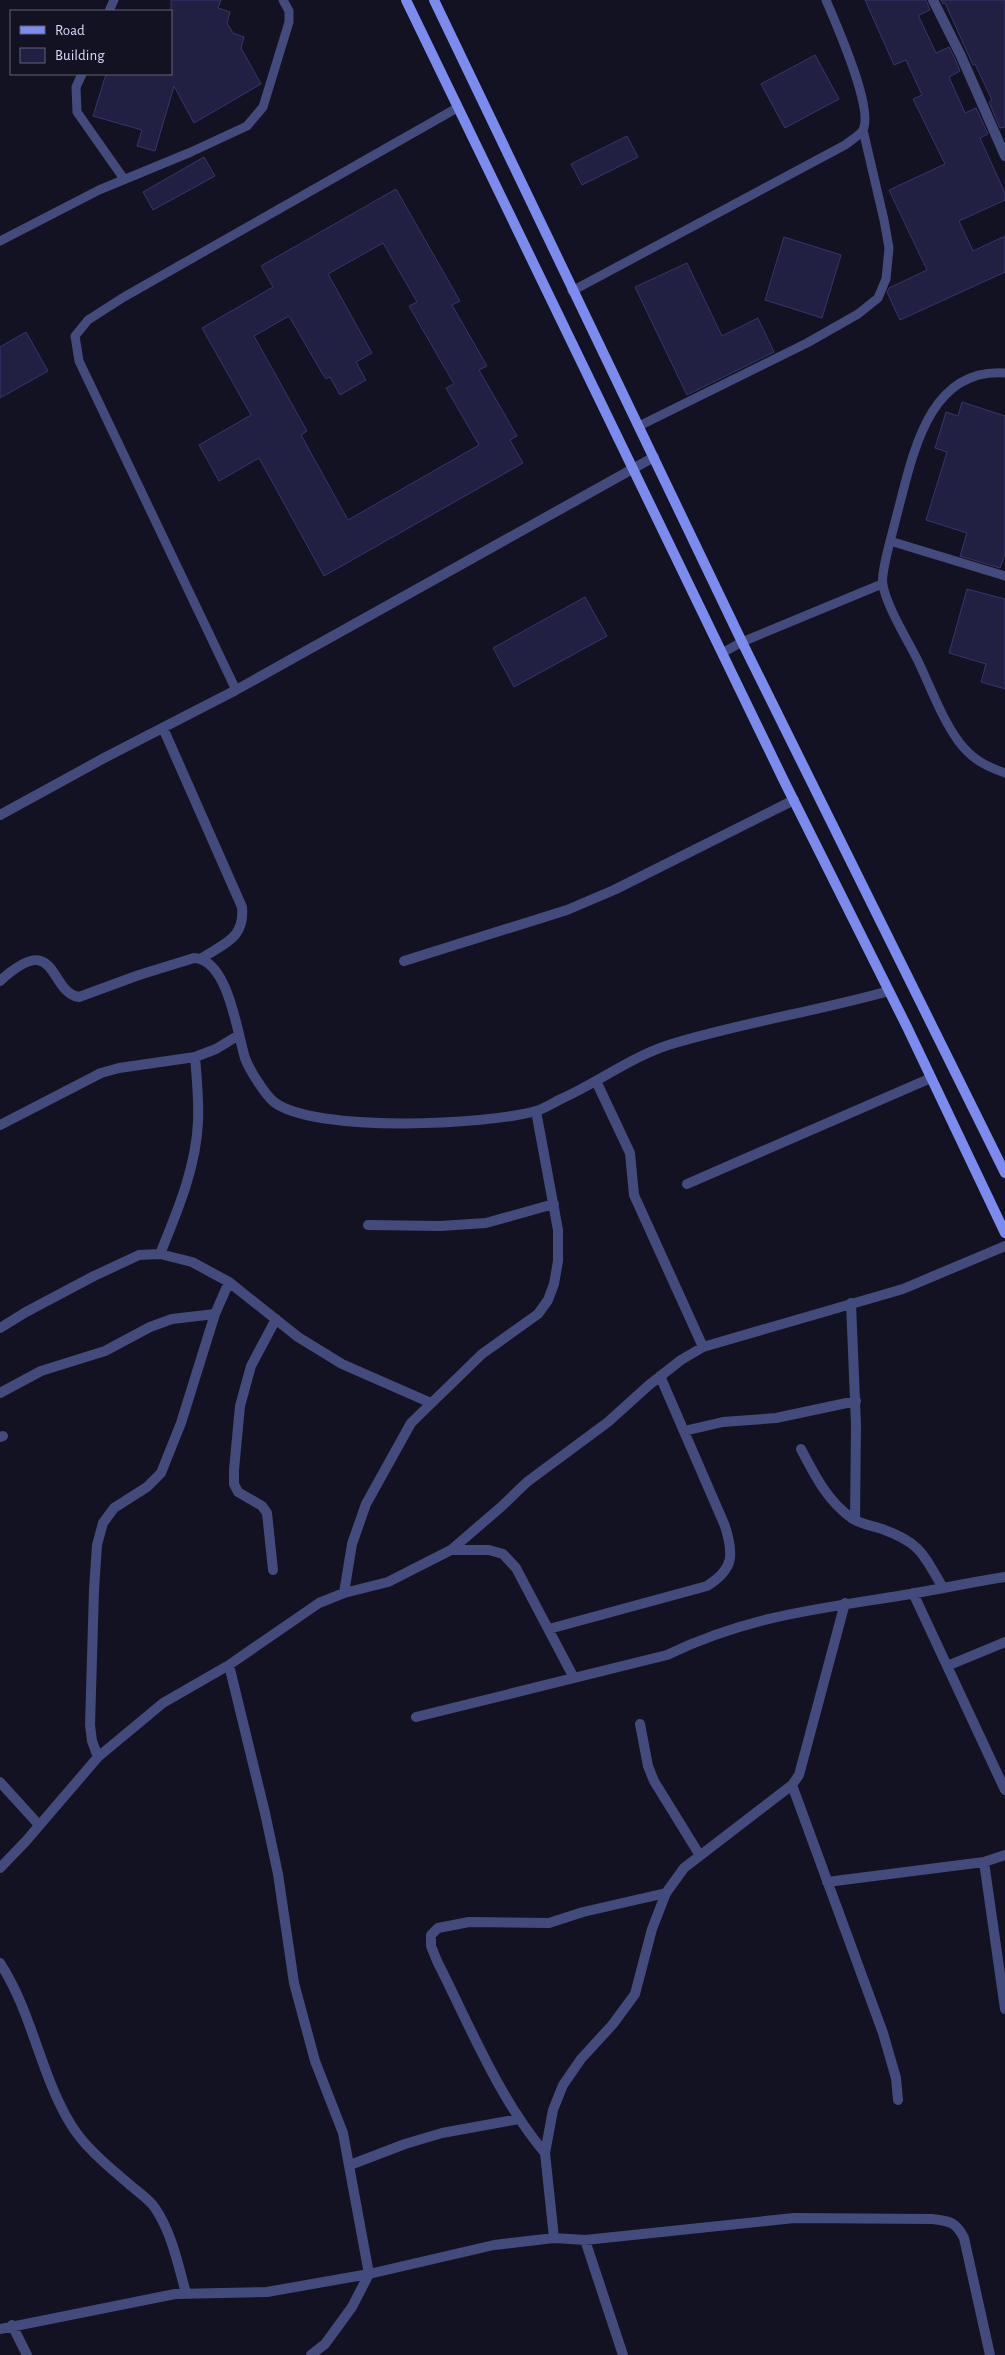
<svg xmlns="http://www.w3.org/2000/svg" width="1005" height="2355" font-family="'Alegreya Sans',sans-serif">
<rect width="100%" height="100%" fill="#121223"/>
<path fill="#212042" stroke="#37356b" fill-rule="evenodd" d="M171 0H221L218 8 230 12 227 23 233 33 244 37 241 48 261 84 194 123 174 86 155 151 137 146 142 130 93 116 106 74H171Z
M865 0H926L930 10 919 15V17L936 53 949 47 955 59 960 71 949 77 965 113 976 108 988 134 980 138 1005 193V200L959 221 973 251 1005 236V272L900 320 887 292 889 288 927 270 889 190 945 164 913 99 922 95 906 60 894 65Z
M941 0H1005V127L1000 128 989 102 992 100 975 64 973 65 945 3 943 4Z
M815 55 839 99 785 128 761 84Z
M627 136 638 157 582 185 571 164Z
M204 157 215 176 153 210 143 192Z
M396 189 460 301 452 305 487 366 479 370 517 436 510 440 523 463 324 576 259 458 219 481 199 445 251 415 202 328 273 287 261 266ZM383 243 417 302 409 306 454 384 446 388 479 445 348 520 301 435 307 431 254 336 289 316 322 373 326 379 330 377 340 395 366 380 356 362 372 353 328 274Z
M784 237 841 255 822 318 765 300Z
M687 263 722 336 758 318 774 352 687 395 635 287Z
M26 332 48 371 0 398V347Z
M962 402 1005 416V554L1000 568 960 556 967 533 926 520 947 452 935 448 946 412 958 416Z
M967 589 1005 599V689L981 682 986 664 949 653Z
M585 597 607 636 514 687 493 648Z"/>
<g fill="none" stroke-linecap="round" stroke-linejoin="round">
<path stroke="#434a7c" stroke-width="9" d="M109 11 114 0
M82 74 76 87 77 112 124 179
M0 241 99 190 191 152 247 126 263 107 289 22V11L283 0
M572 291 845 145C850 141 860 135 863 130 874 108 836 24 826 0
M1005 373C926 367 912 460 896 518 893 532 880 573 883 585 886 605 908 641 918 661 931 688 941 717 959 742 972 759 985 766 1005 773
M639 426 807 343 858 314 878 298 886 279 889 248 884 220 863 130
M890 541 1005 576
M722 653 742 642 882 584
M236 690 79 361 75 336 88 320 124 297 457 108"/>
<path stroke="#434a7c" stroke-width="10" d="M933 0 961 56 1005 156
M163 728 242 907C245 938 225 943 202 958
M0 815 106 757 236 690 654 457
M404 961 567 910 614 890 794 800
M0 981C58 928 48 992 79 997L139 975 194 958C228 959 237 1032 245 1058 249 1069 265 1095 274 1102 314 1133 487 1125 536 1111 544 1109 553 1103 561 1099 599 1082 635 1054 675 1043 745 1022 818 1011 889 991
M596 1081 630 1153 634 1195 703 1347
M0 1125 101 1073 119 1068 195 1057 216 1049 239 1035
M687 1184 931 1078
M368 1225 440 1226 486 1223 554 1204
M160 1254C177 1212 196 1168 198 1122 199 1101 197 1079 195 1057
M851 1303 856 1425 855 1520
M0 1328 26 1312 94 1276 139 1255 160 1254 192 1262 229 1282 298 1337 342 1364 431 1403
M0 1393 41 1371 105 1351 150 1327 172 1319 215 1314
M684 1431 723 1422 776 1418 856 1401
M0 1437 3 1436
M801 1449C815 1476 828 1502 853 1519 861 1524 873 1526 882 1529 921 1543 923 1554 943 1588
M451 1550 501 1507 527 1482 608 1422 649 1385 681 1360 703 1347 903 1289 1005 1246
M273 1570 267 1513 262 1506 238 1492 234 1484V1470L240 1406 251 1366 276 1319
M344 1593 352 1544 366 1504 411 1423 482 1354 538 1314 548 1300 554 1284 558 1261V1230L536 1111
M913 1593 1005 1790
M549 1629 707 1586C734 1569 734 1555 725 1526L660 1376
M229 1665 265 1813 278 1874 294 1983 315 2061 343 2133 369 2274 352 2307 325 2344 311 2355
M947 1666 1005 1642
M416 1717 667 1655C744 1618 809 1610 892 1597 930 1591 967 1583 1005 1577
M640 1724 648 1766 654 1781 699 1854
M98 1757 92 1741 90 1725 94 1590 97 1545 103 1523 114 1508 147 1487 161 1473 181 1423 215 1314 229 1282
M0 1782 39 1825
M792 1785 883 2033 896 2078 898 2100
M984 1862 1005 2009
M0 1868 26 1841 98 1757 163 1703 229 1665 319 1603 344 1593 388 1582 451 1550H489L503 1554 516 1568 574 1678
M827 1882 984 1862 1005 1855
M0 1963C32 2012 40 2073 70 2123 84 2147 109 2167 130 2185 138 2192 149 2199 155 2208 172 2233 178 2265 186 2293
M545 2153C498 2097 470 2026 437 1961L431 1946V1935L438 1928 469 1922 549 1923 583 1912 666 1893
M350 2165 405 2144 442 2133 519 2119
M554 2238 545 2153 553 2110 563 2085 581 2059 613 2024 635 1994 652 1929 666 1893 684 1868 792 1785 799 1775 845 1603
M585 2240 623 2355
M12 2325 27 2355
M0 2329 175 2294 267 2292 369 2274 494 2245 554 2238 585 2240 794 2218 932 2219C950 2221 956 2222 964 2238L990 2355"/>
<path stroke="#7c8cee" stroke-width="10" d="M406 0 784 781 907 1027 1005 1233
M434 0 742 642 1005 1173"/>
</g>
<rect x="10" y="10" width="162" height="65" fill="#121223" stroke="#626279"/>
<rect x="20" y="26" width="25" height="8" fill="#7c8cee" stroke="#626279"/>
<text x="55" y="35" font-size="15" fill="#d9dbfa">Road</text>
<rect x="20" y="48" width="25" height="15" fill="#212042" stroke="#626279"/>
<text x="55" y="60" font-size="15" fill="#d9dbfa">Building</text>
</svg>
